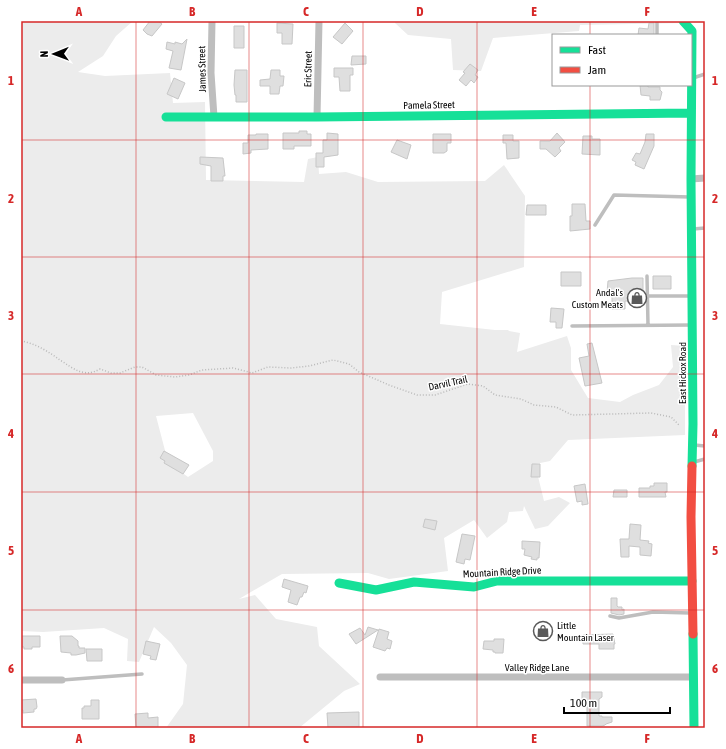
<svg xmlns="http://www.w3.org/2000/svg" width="726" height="749" font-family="'Asap Condensed',sans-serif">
<rect width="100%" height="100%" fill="#fff"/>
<path fill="#ececec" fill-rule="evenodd" d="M21 21H133L116 36 103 56 78 72 105 76 170 73 173 103 205 102 206 180 304 182 308 159 318 157 319 174 346 172 378 182 485 181 504 165 525 196 524 267 442 292 440 324 495 330H508L509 331 520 333 517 352 567 336 571 348V370L588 398 620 402 633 395 659 385 673 367 671 345 685 346V435L568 440 550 461 535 464 544 501 559 497 570 503 548 526 535 529 524 506 523 511 509 512 507 522 487 538 474 520 444 538 448 571 389 579 368 573 282 574 239 599 255 595 276 619 317 627 319 646 360 684 344 691 299 728H166L183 704 187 665 171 643 154 627 139 662 127 661 128 639 104 628 43 632 21 631ZM193 413 213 451V461L188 477 168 462 156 416Z
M395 21H686V23L580 25 579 31 493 38 481 71 453 70 451 39 408 35 395 23Z"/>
<path fill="#dfdfdf" stroke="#c7c7c7" d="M150 21H158L162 24 152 36 147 34 143 30Z
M277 23 293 24 292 44H282V33H277Z
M345 23 353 31 342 44 333 37Z
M649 23H654V35H638L639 28 648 29Z
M234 26H244V48H234Z
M187 39 181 70 169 68 173 51 166 49 167 42 175 44V42L182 44Z
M352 56H366V64L351 65Z
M470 64 478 70 475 75 478 77 474 83 471 80 466 86 459 80 465 73 463 72Z
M334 68H353V75H350V91H340L339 77H334Z
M235 70H247V102H236V95H235L234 85Z
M271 70H280V76H284L283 86H280L279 94H270V86H260V80L270 79Z
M174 78 185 83 178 99 167 94Z
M640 85H648V87H660V90L662 92 660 100H650V96L641 95Z
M299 131H307V134H311V146H294V149H283V133H299Z
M327 133 338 134V155L324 157V167H316V153H323V140H327Z
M557 133 565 142 559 148 561 151 555 157 546 149H540V141H550Z
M256 134H268V149L251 150V153L243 154V143H248V135H256Z
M433 134H451V143H447V151L444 153H433Z
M646 134H654V146L644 169 635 165 636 162 632 160 636 153 640 154 645 142Z
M503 135H513V141H519V158L507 159 506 143H503Z
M583 136H592V139H600V155L582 154Z
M397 140 411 145 407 159 391 152Z
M200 157 223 158 225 176H223V181H211V166L200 164Z
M572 204H585L586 221H590V229L570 231V216H572Z
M527 205H546V215H526Z
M561 272H581V286H561Z
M653 276H671V289H653Z
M632 278H643V293H638V301H625V309H612V293H607L608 281Z
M551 308 564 309 562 328H556V322H550Z
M592 343 602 383 585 386 579 358 589 356 587 344Z
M164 451 189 465 183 474 164 463 165 461 160 458Z
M532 464H540V477H531Z
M654 483H667V492H665L666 497H639V488H650V486H654Z
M585 484 588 504 582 505V501L577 502 574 486Z
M614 490H627V497H613Z
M425 519 437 521 435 530 423 527Z
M630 524 641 525 640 540 649 541 648 543 652 544 651 556 640 555V547L629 546V557H621L620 539H629Z
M462 534 475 536 470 560 465 559 464 564 456 562Z
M522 541 540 542 539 558H537V560L531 559 532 557 524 555 525 549H522Z
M284 579 308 586 306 593 304 592 302 597H300L297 605 288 602 291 590 282 587Z
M611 598H617V606L618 607H622V610L624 609V614L619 615 611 613Z
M538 626 549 627 548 636H537Z
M368 627 378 630 356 644 349 634 360 628 365 635Z
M379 629 389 632 387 639 392 641 390 649 387 648 385 651 373 647Z
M613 634 615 644H614V649H599V644H583V635Z
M21 636H40V647H32V649H24V647H21Z
M60 636H72L78 641V646H79V648H85V653L76 655H71V653L61 652Z
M494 639H504L503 653H495V652H493V650L483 649 484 641H494Z
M146 641 160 644 156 660 150 659 151 656 143 654Z
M86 649H102V661H87Z
M582 692H602V697L599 699V716H602V717H612V722L606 724 605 725 602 726H587V707H582Z
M36 699 37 707 36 709H34V712L23 713V710H21V700Z
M91 700H99V719H82V708H84V706H91Z
M359 712V727L328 728 327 713Z
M148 713V718L158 717V728H136L135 714Z"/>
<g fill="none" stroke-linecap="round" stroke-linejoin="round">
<path stroke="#b9b9b9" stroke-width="1.5" stroke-dasharray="1 2" stroke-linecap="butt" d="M21 341C35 343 49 352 60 360 74 369 84 378 100 369L111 373H120L135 367H142L156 375 175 377 189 375 202 370 233 368 252 373 268 367 291 368 309 366 333 360 349 364 359 372 389 385 417 395H435L468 384 483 386 495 395 521 399 534 405 556 407 572 415 651 413 671 417 679 425"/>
<path stroke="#bebebe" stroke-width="3.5" d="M657 21V35
M693 78 705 74
M595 225 614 195 690 197
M693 229 705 228
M647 276 648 325
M648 296H691
M572 326 692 325
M694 445 705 446
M694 462 705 459
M610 616 619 618 653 612 690 613
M62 680 142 674"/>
<path stroke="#bebebe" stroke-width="7" d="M212 21 211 73 214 117
M317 117 319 21
M691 179 705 178
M380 677H693
M21 680H62"/>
<path stroke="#16e098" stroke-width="9" d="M683 21 692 31 691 179 693 424 692 466
M166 117H317L691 113
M339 583 376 590 414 582 474 587 497 581H692
M693 634 694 728"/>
<path stroke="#f24e42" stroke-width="9" d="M692 466 691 517 693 634"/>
</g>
<path fill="none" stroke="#d62828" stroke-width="1" stroke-opacity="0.55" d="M136 21V728M249 21V728M363 21V728M477 21V728M590 21V35M590 85V728M21 140H705M21 257H705M21 374H705M21 492H705M21 610H705"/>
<defs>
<g id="shop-ring" transform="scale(1)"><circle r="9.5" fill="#fff" stroke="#595959" stroke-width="1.5"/><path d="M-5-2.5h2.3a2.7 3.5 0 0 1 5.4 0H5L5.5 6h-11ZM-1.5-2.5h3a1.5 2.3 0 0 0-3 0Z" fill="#595959"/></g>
</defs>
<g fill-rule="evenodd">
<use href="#shop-ring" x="637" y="298"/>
<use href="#shop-ring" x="543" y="631"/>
</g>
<g text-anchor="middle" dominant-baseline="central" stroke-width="3" stroke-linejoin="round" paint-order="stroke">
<g font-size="10" fill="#000" stroke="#fff">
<text transform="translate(202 69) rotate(-91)">James Street</text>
<text transform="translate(308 69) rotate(-89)">Eric Street</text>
<text transform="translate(429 105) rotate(-1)">Pamela Street</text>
<text transform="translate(682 373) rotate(-90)">East Hickox Road</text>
<text transform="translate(448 383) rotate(-12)">Darvil Trail</text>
<text transform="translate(502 572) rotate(-3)">Mountain Ridge Drive</text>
<text x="537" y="667">Valley Ridge Lane</text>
</g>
<g font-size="10" fill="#000" stroke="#fff" text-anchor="end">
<text x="623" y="292">Andal's<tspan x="623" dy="12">Custom Meats</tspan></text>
<text x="557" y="625" text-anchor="start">Little<tspan x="557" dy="12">Mountain Laser</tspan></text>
</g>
</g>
<rect width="726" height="749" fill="none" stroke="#ffffff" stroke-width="44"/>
<rect x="552" y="34" width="140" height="52" fill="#ffffff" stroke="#999999"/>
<rect x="560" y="47" width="20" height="6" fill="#16e098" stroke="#999999"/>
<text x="588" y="54" font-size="12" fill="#000000">Fast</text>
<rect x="560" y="67" width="20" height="6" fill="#f24e42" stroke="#999999"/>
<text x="588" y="74" font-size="12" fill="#000000">Jam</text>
<g transform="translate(54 54) rotate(269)" stroke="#ffffff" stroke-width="3" paint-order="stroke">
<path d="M0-3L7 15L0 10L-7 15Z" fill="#000000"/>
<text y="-6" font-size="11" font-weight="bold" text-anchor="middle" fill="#000000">N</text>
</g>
<path d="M564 707v6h106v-6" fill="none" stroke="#000000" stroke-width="2"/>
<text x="570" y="707" font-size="12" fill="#000000" stroke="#ffffff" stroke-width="3" paint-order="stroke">100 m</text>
<rect x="22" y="22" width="682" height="705" fill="none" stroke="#d62828" stroke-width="1.5"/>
<g font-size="13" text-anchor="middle" font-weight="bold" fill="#d62828">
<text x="79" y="16">A</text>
<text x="192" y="16">B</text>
<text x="306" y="16">C</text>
<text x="420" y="16">D</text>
<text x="534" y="16">E</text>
<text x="647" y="16">F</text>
<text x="11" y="85">1</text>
<text x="715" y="85">1</text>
<text x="11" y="203">2</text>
<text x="715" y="203">2</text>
<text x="11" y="320">3</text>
<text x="715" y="320">3</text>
<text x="11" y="438">4</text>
<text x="715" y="438">4</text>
<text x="11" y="555">5</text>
<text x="715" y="555">5</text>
<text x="11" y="673">6</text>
<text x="715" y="673">6</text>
<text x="79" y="743">A</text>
<text x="192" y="743">B</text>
<text x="306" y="743">C</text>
<text x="420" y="743">D</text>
<text x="534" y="743">E</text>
<text x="647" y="743">F</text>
</g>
</svg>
